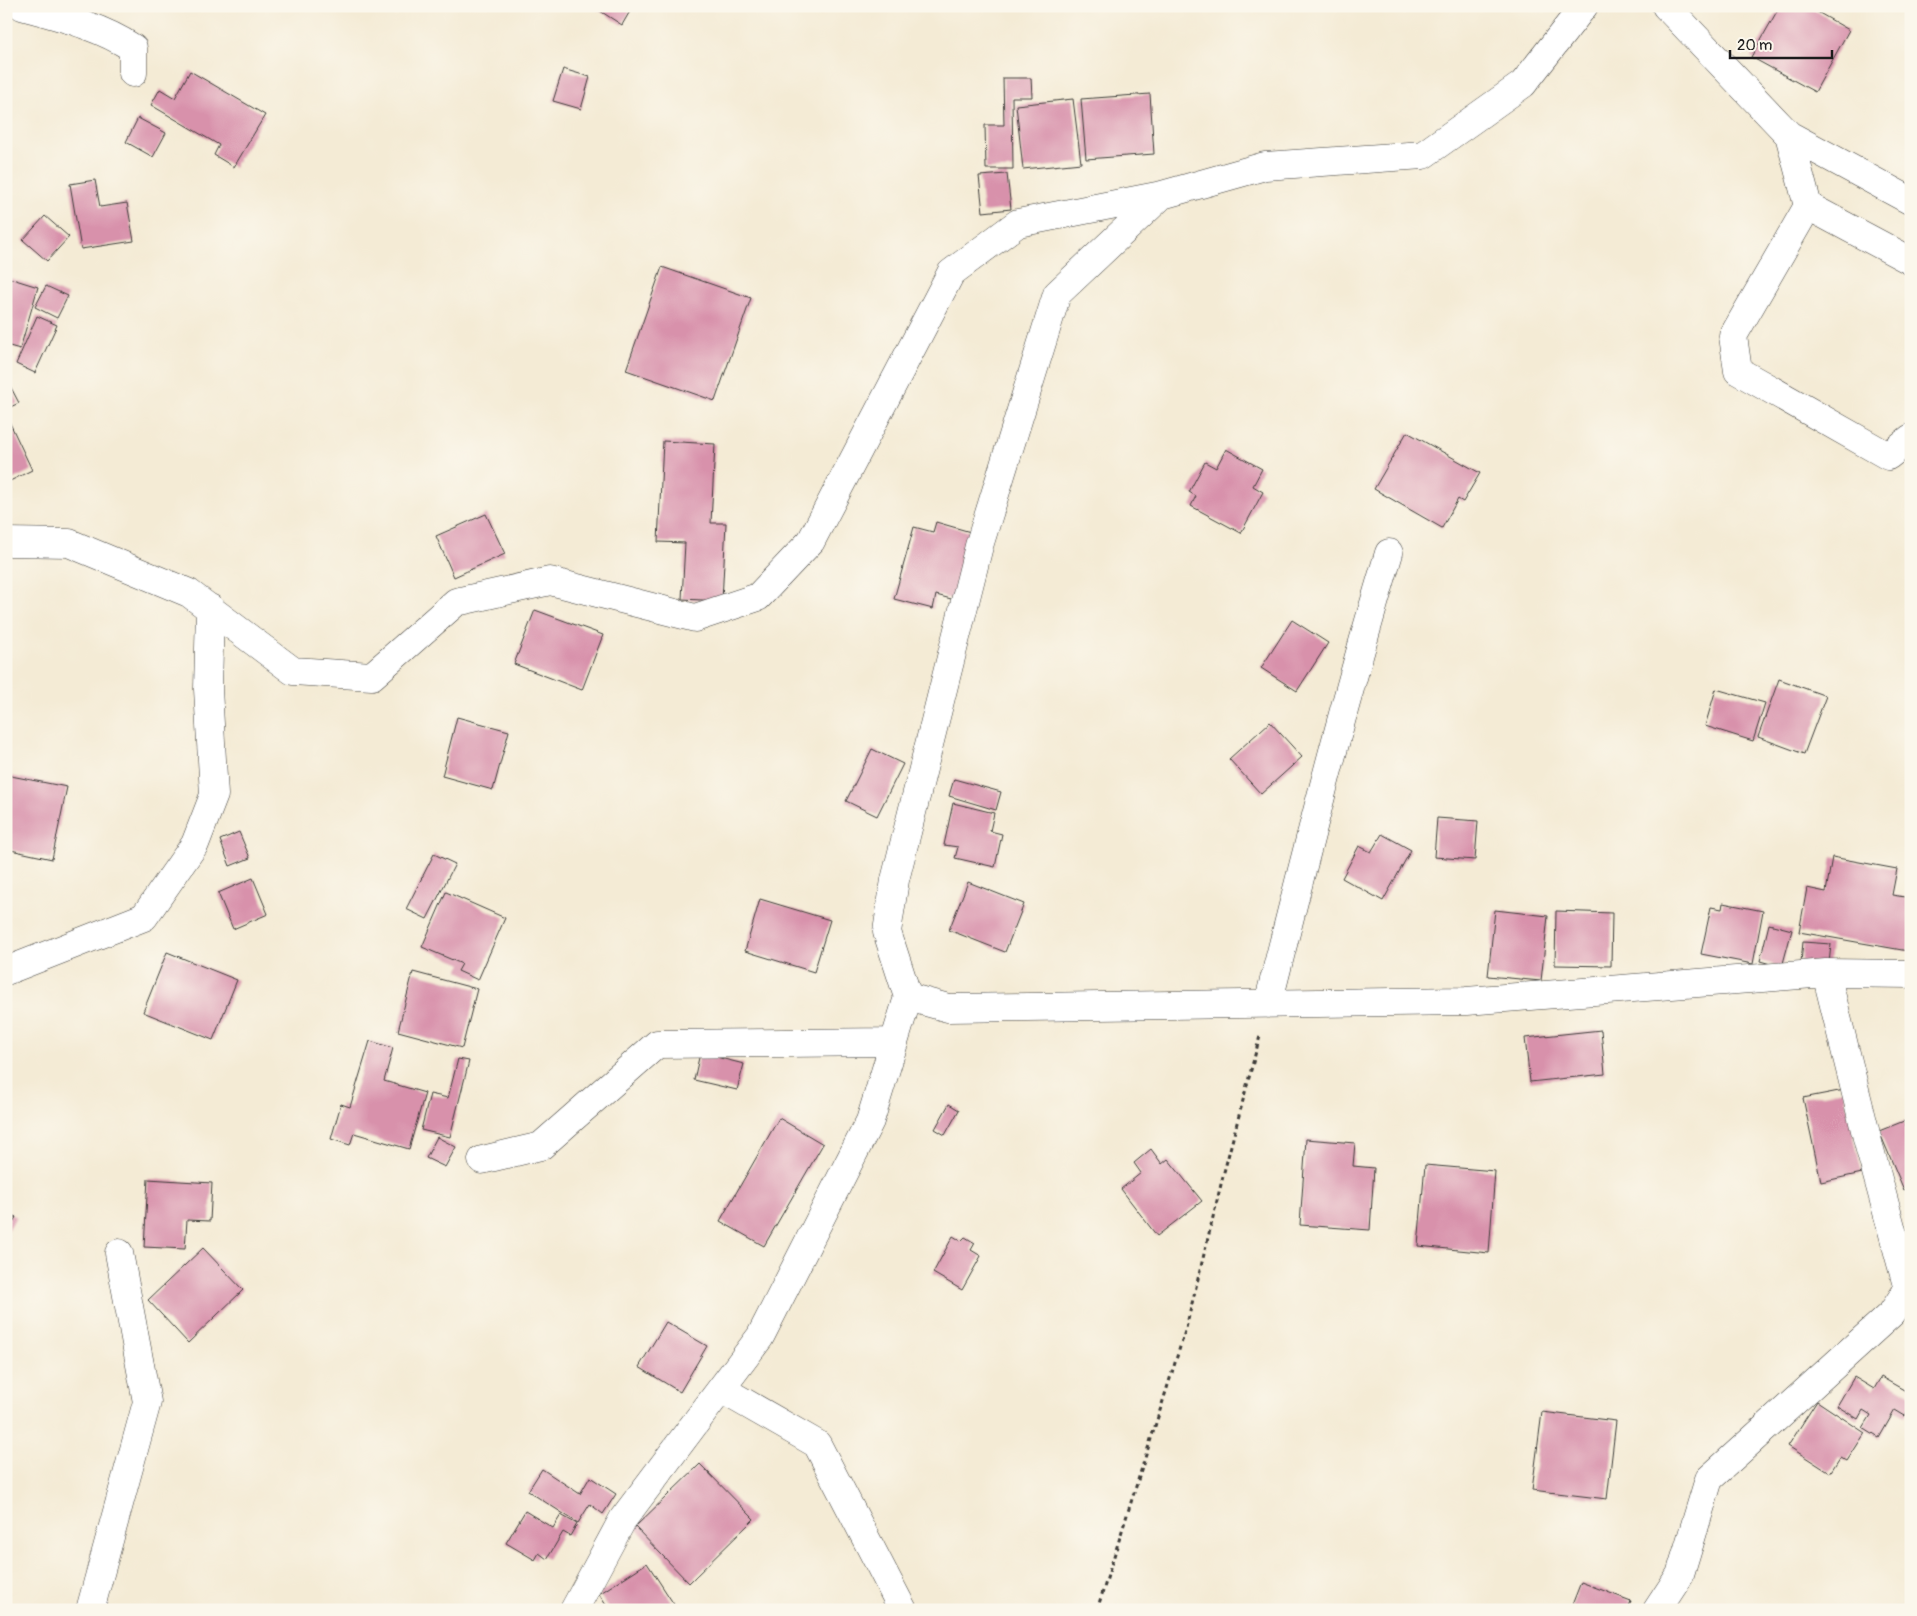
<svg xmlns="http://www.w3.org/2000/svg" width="1917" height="1616" font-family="Pangolin,sans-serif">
<rect width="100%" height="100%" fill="#fbf7ec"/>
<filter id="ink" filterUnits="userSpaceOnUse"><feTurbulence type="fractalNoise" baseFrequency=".02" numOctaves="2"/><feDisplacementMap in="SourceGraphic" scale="10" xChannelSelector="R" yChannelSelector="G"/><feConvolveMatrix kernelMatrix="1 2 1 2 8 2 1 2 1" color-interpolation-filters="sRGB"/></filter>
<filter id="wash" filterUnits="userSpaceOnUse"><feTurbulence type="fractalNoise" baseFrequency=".0096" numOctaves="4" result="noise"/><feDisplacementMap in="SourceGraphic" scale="20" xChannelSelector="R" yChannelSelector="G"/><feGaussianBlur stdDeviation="1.12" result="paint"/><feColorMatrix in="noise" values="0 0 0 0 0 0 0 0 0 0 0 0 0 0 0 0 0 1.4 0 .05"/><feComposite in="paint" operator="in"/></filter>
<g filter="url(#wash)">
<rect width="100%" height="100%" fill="#f4ebd5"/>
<g id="blocks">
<path fill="#d891ab" d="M599 6H633L622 25 597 9Z
M1780 6H1807L1849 30 1815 92 1751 57Z
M563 69 590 77 581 109 553 101Z
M190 71 265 115 234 167 214 155 219 145 151 105 160 89 175 98Z
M1003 78H1031L1032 97H1012L1013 169H986L985 125H1004Z
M1150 94 1154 154 1086 159 1081 99Z
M1073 99 1081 163 1023 169 1016 105Z
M138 118 166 133 153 157 126 142Z
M1007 174 1011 209 983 212 979 176Z
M95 180 100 207 127 203 134 241 81 249 70 184Z
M45 216 69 237 47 261 23 240Z
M662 267 751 298 715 401 626 370Z
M6 277 38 287 20 349 6 345Z
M46 286 68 296 57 318 35 307Z
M37 316 57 325 35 373 16 364Z
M6 378 19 403 6 409Z
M6 419H8L32 470 6 483Z
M1407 432 1480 473 1463 502 1458 499 1442 528 1374 489Z
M663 441 715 444 711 523H726L722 601 682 599 685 543 658 542Z
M1226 449 1262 469 1253 486 1263 492 1241 533 1191 506 1196 496 1189 492 1205 462 1216 468Z
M486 514 505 554 454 577 436 536Z
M936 522 974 533 955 600 936 595 933 609 894 599 914 527 933 532Z
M535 610 603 635 582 690 514 664Z
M1292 620 1328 643 1297 691 1261 668Z
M1779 679 1826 696 1804 754 1758 737Z
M1716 689 1765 703 1753 741 1705 726Z
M457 717 509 731 493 790 442 776Z
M1270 722 1302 757 1261 794 1229 759Z
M872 749 903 764 877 816 846 801Z
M6 775 67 787 52 859 6 849Z
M954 779 1001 792 996 810 949 796Z
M953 803 994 813 990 831 1002 834 995 867 955 858 958 847 944 845Z
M1437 818 1478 821 1475 860 1434 857Z
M239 832 250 858 230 866 220 840Z
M1382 834 1411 850 1383 901 1342 878 1359 846 1371 852Z
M434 854 455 864 427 919 406 909Z
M1832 857 1897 869 1892 895 1911 898V937L1908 951 1799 932 1807 888 1826 892Z
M253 878 268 914 233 929 218 893Z
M968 882 1024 904 1005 952 949 930Z
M446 892 505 918 478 980 458 971 462 964 422 947Z
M760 899 830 920 814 972 745 951Z
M1723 903 1763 911 1753 964 1701 954 1711 907 1722 909Z
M1495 910 1548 916 1541 981 1488 976Z
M1556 911 1612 913 1611 966 1555 965Z
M1769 924 1792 930 1782 967 1760 961Z
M1803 942 1831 944 1829 964 1801 962Z
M167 952 237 980 213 1040 143 1012Z
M413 972 477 989 462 1048 398 1031Z
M1601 1030 1605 1074 1530 1082 1525 1038Z
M370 1041 393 1048 384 1081 425 1093 409 1149 354 1133 350 1145 331 1139 341 1104 350 1107Z
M700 1053 744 1064 737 1090 694 1080Z
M458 1059 469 1061 450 1137 421 1130 430 1094 448 1098Z
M1844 1090 1862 1173 1821 1182 1803 1098Z
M949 1104 959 1110 945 1135 935 1129Z
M779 1118 823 1144 764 1246 720 1221Z
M1904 1121 1911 1137V1187L1904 1190 1879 1131Z
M437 1137 456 1147 445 1167 426 1158Z
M1306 1139 1355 1143 1353 1166 1374 1168 1370 1230 1300 1225Z
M1151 1149 1162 1164 1168 1159 1202 1201 1157 1236 1121 1189 1141 1173 1134 1163Z
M1425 1165 1495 1171 1489 1253 1418 1246Z
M148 1179 212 1183 210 1221 187 1220 185 1249 144 1247Z
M6 1212 16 1217 6 1234Z
M953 1236 961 1241 965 1237 975 1243 971 1250 981 1256 962 1290 933 1273Z
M203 1248 243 1290 188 1343 148 1300Z
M666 1322 707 1346 680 1392 639 1367Z
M1854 1377 1874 1389 1881 1377 1911 1394V1406L1905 1416 1895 1410 1879 1438 1863 1428 1871 1415 1863 1410 1858 1419 1837 1406Z
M1817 1401 1865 1433 1847 1461 1840 1457 1830 1473 1788 1446Z
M1542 1412 1616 1421 1607 1499 1532 1490Z
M700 1464 754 1519 689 1583 635 1527Z
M542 1469 580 1494 590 1477 616 1494 603 1514 590 1504 578 1523 528 1491Z
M525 1511 553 1528 561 1515 577 1524 570 1536 563 1532 547 1559 539 1553 535 1560 506 1543Z
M647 1563 675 1606 669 1610H609L599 1594Z
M1581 1582 1631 1601 1628 1610H1570Z"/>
</g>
</g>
<g filter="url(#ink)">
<use href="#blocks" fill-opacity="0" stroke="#3c3b38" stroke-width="1"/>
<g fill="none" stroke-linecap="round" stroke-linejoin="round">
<g stroke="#3c3b38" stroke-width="29">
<path id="minor" d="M22 6C61 17 99 26 133 48V73
M1666 6 1789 135 1911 201
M1789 135 1808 206 1733 336 1738 371 1888 456 1911 438
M1162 195 1057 294 979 546 895 880 887 932 908 997 948 1008 1466 1001 1826 973 1911 974
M1808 206 1911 261
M6 542 69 543 189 593 293 671 372 676 456 602 550 581 695 618 758 597 811 541 951 273 1018 223 1162 195 1265 166 1423 155 1523 84 1584 6
M6 971 144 917 195 844 214 795 208 689 210 608
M1268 1004C1306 853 1344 702 1389 553
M482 1160 541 1146 657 1044 894 1042
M721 1389 817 1444 903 1610
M90 1610 147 1402 119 1253
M574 1610 623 1519 760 1337 870 1121 908 997
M1657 1610 1680 1575 1709 1479 1892 1313 1908 1289 1869 1146 1826 973"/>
</g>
<path stroke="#3c3b38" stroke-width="3" stroke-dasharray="4 4" stroke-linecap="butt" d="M1097 1610 1186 1328 1224 1172 1260 1036"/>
<use href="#minor" stroke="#fff" stroke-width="28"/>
</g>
</g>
<rect width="1917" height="1616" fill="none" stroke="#fbf7ec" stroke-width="25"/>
<path d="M1730 50v8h102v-8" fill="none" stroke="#1c1c1c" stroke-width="2.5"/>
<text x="1737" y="50" font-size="15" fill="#1c1c1c" stroke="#fbf7ec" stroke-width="4" paint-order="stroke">20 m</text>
</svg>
